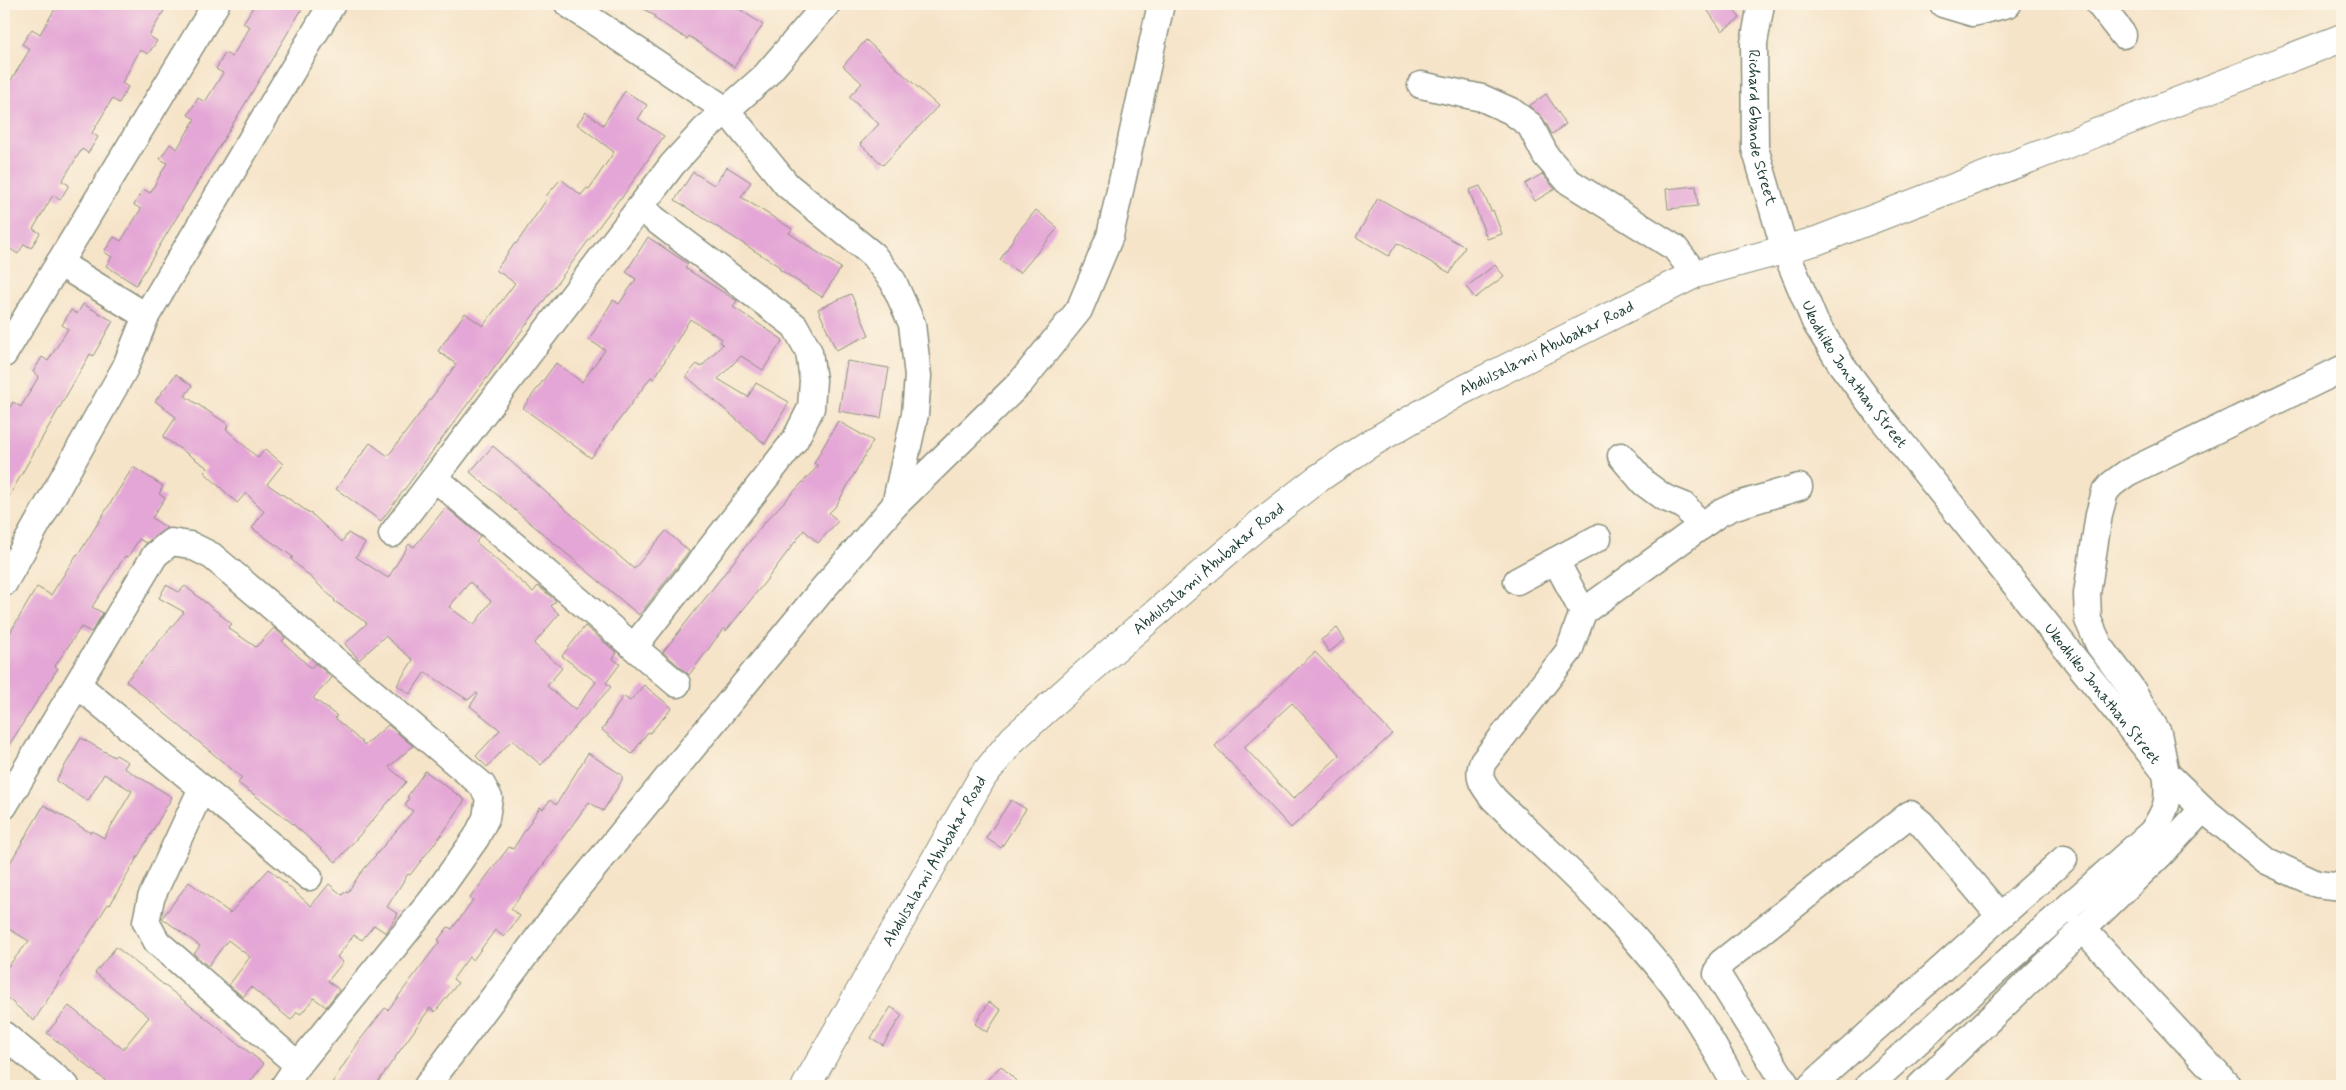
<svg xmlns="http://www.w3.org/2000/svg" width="2346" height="1090" font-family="Mynerve,sans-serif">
<rect width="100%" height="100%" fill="#fcf5e5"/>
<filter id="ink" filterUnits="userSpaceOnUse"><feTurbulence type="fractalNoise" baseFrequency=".02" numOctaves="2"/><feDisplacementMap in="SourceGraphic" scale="10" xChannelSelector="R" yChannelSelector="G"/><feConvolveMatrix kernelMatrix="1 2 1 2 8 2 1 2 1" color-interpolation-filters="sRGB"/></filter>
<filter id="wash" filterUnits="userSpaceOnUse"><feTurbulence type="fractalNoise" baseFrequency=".0096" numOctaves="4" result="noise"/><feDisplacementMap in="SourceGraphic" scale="20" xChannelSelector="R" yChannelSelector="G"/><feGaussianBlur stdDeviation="1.12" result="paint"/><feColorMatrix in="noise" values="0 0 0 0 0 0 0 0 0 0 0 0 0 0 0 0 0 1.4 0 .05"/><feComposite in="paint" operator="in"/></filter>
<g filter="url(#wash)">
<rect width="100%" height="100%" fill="#f6e4c9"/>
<g id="blocks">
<path fill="#e4a6d6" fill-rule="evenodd" d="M58 4H168L149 36 157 41 148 54 140 50 122 83 128 87 119 103 112 99 92 133 98 137 88 153 82 149 62 181 69 185 60 200 53 195 33 229 40 233 31 248 24 244 18 254 4 245V78L10 82 30 49 22 44 32 29 40 34Z
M255 4H305L136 285 106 266 112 257 104 252 114 237 121 241 141 209 134 205 143 189 150 193 167 163 160 159 170 144 177 149 195 119 188 115 198 98 205 102 223 73 216 69 225 53 232 57 250 27 243 23Z
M636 4H732L763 25 734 67 689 36 687 39 654 18 655 16Z
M1718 4H1729L1740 18 1722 31 1708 11Z
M866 40 938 106 883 165 860 144 879 124 849 97 862 83 843 66Z
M625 91 647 105 638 119 664 136 621 199 620 198 381 521 336 489 370 443 388 456 450 373 456 364 438 351 465 313 483 326 515 283 496 270 515 243 516 244 547 199 545 197 561 179 581 195 587 188 589 189 614 152 577 124 586 112 603 125Z
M1546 94 1566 124 1552 134 1543 118 1529 106Z
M727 167 751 182 741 197 792 229 789 233 841 268 822 297 779 269 780 267 675 200 693 172 714 185Z
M1542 174 1555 189 1535 201 1525 184Z
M1480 186 1491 211 1493 210 1502 234 1487 239 1469 190Z
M1696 186 1698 206 1668 209 1666 189Z
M1378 198 1465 247 1450 273 1397 243 1389 256 1356 237Z
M1036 210 1058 228 1020 273 1000 260 1017 233Z
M648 237 688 264 685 268 737 301 733 307 783 340 763 370 741 356 718 379 748 397 756 383 789 402 765 444 686 376 697 364 701 367 723 344 720 342 722 339 690 319 654 379 651 377 591 458 523 408 556 363 582 382 605 350 589 340 613 300 619 304 636 279 626 272Z
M1495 265 1504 276 1475 298 1466 287Z
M851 294 869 335 836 350 818 309Z
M83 304 113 321 93 356 90 354 4 505V418L13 402 21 407 39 376 33 372 42 357 48 361 68 329 62 325 71 310 77 314Z
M847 361 889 368 881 418 839 411Z
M176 374 192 386 185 396 229 425 226 429 258 458 265 449 283 464 267 484 314 516 342 542 348 533 365 543 356 557 388 578 409 544 414 547 446 507 480 536 476 542 533 592 538 586 556 601 551 606 559 614 534 644 562 668 547 686 575 710 596 682 562 656 585 626 617 653 613 659 620 664 606 683 611 687 541 765 512 740 487 767 476 756 500 730 470 706 478 694 476 693 468 700 425 672 410 694 397 685 413 660 385 636 359 660 345 644 367 623 334 601 335 600 291 559 293 557 252 528 264 511 246 493 237 503 204 472 208 468 163 437 176 417 155 401ZM470 582 491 601 474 625 449 607Z
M838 421 873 441 836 506 829 513 838 521 818 543 804 530 765 582 726 631 724 628 689 675 663 652 764 523 818 466 814 463Z
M493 446 634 569 666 531 689 551 639 615 470 472Z
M133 467 163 486 159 494 165 498 152 518 167 528 146 543 139 539 128 557 125 556 92 607 103 613 91 632 81 627 55 666 58 668 4 753V643L37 587 51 595 77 554 78 555Z
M166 585 179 592 185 586 232 624 228 628 256 647 274 628 285 638 282 641 311 668 315 663 332 678 313 698 337 716 335 718 365 745 388 725 413 746 389 767 406 782 336 862 286 818 238 783 242 778 126 681 184 612 159 598Z
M1337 628 1345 640 1329 652 1321 640Z
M1315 652 1392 734 1291 828 1215 746ZM1292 703 1340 755 1293 799 1244 747Z
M644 685 672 708 650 733 648 732 632 754 602 730 623 696 630 701Z
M81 738 114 757 116 755 128 762 124 768 172 797 110 905 108 904 34 1021 4 995V971L29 941 4 926V873L44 805 91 833 92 831 104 838 132 791 104 774 88 801 56 781Z
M588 753 622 775V780L603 811 589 802 511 909 520 916 504 937 495 930 473 960 469 957 453 979 458 983 435 1012 430 1008 375 1086H330L360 1040 385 1008 388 1010 440 941 438 940 448 927 452 929 473 900 470 898 509 847 513 849 540 807 543 809 550 800 556 805Z
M425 771 465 800 445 830 410 875 408 874 387 907 398 914 386 933 374 925 362 940 354 935 337 957 343 962 328 981 339 990 326 1007 314 998 301 1014 297 1012 291 1020 251 987 243 997 229 985 250 957 228 940 208 966 194 954 200 946 162 918 189 882 230 913 269 869 311 906 329 884 342 895 346 891 348 892 359 875 413 811 405 805 409 798 407 797Z
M1011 800 1026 809 1001 848 986 838Z
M116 947 264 1064 247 1086H112L47 1033 69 1006 123 1049 149 1017 95 973Z
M989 1002 1001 1010 987 1032 975 1024Z
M891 1007 902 1015 883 1045 871 1038Z
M1001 1066 1021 1086H981Z"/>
</g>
</g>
<g filter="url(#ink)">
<use href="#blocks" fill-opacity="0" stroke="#8a907e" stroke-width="1"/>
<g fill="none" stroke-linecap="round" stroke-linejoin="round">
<g stroke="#8a907e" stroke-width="29">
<g id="minor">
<path d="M568 4 726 110 787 185 873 255 893 281 912 324 918 376 915 414 895 505"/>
<path id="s1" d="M1761 4 1754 43 1755 148 1772 206 1785 250 1815 322 1841 364 1876 411 2166 773C2170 801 2167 809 2152 832L1868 1086"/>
<path d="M1943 4 1973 13 2008 4"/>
<path d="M2099 4 2123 35"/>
<path d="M1421 85 1482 98 1511 111 1530 125 1546 156 1568 181 1675 248 1695 274"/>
<path d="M59 263 146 316 332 4"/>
<path d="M4 354 216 4"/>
<path d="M2342 369 2127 473 2112 484 2105 492 2099 514 2087 594 2088 620 2099 645 2131 688 2158 733 2166 773 2203 809 2267 861 2317 884 2342 887"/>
<path d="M1621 456 1644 483 1663 497 1685 506 1701 527"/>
<path d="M435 478 677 684"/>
<path d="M392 534 672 165 705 129 765 76 827 4"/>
<path d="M1556 561 1583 612"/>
<path d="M1517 581 1598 538"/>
<path d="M4 583 125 368 146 316"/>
<path d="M634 647 795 440 811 408 813 380 809 352 795 326 640 208"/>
<path d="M78 685 309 877"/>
<path d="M202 788 151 898 146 922 157 942 298 1065"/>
<path d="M4 806 155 555 171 542 190 545 212 556 482 785 489 798 486 818 476 838 432 900 298 1065 284 1086"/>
<path d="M2082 928 2228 1086"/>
<path d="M4 1035 66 1086"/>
<path d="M427 1086 559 910 821 591 895 505 1021 382 1079 310 1110 236 1161 4"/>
<path d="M1736 1086C1720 1058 1704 1027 1685 1001 1632 926 1560 863 1494 799 1484 787 1476 778 1483 762L1569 651 1583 612 1718 514 1735 506 1799 487"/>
<path d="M1787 1086 1717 974 1721 963 1910 814 1921 823 2000 916"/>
<path d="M1811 1086 2064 859"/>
<path d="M1920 1086 2161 854 2203 809"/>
</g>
</g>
<g stroke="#8a907e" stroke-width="30">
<g id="major">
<path id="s2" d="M806 1086 983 776 1013 739 1091 669 1263 521 1316 480 1366 446 1457 393 1695 274 1816 241 2342 38"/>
</g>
</g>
<use href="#minor" stroke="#fff" stroke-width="26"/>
<use href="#major" stroke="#fff" stroke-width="28"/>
</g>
</g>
<g text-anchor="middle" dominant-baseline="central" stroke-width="4" stroke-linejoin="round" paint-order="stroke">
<g font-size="16" fill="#1f3d34" stroke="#fcf5e5">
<text stroke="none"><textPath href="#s1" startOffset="125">Richard Gbande Street</textPath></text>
<text stroke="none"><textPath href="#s2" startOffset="1069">Abdulsalami Abubakar Road</textPath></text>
<text stroke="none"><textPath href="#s1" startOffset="394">Ukodhiko Jonathan Street</textPath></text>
<text stroke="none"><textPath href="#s2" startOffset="664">Abdulsalami Abubakar Road</textPath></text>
<text stroke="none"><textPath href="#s1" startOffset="799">Ukodhiko Jonathan Street</textPath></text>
<text stroke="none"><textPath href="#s2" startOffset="259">Abdulsalami Abubakar Road</textPath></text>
</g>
</g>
<rect width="2346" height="1090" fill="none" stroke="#fcf5e5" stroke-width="20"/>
</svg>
